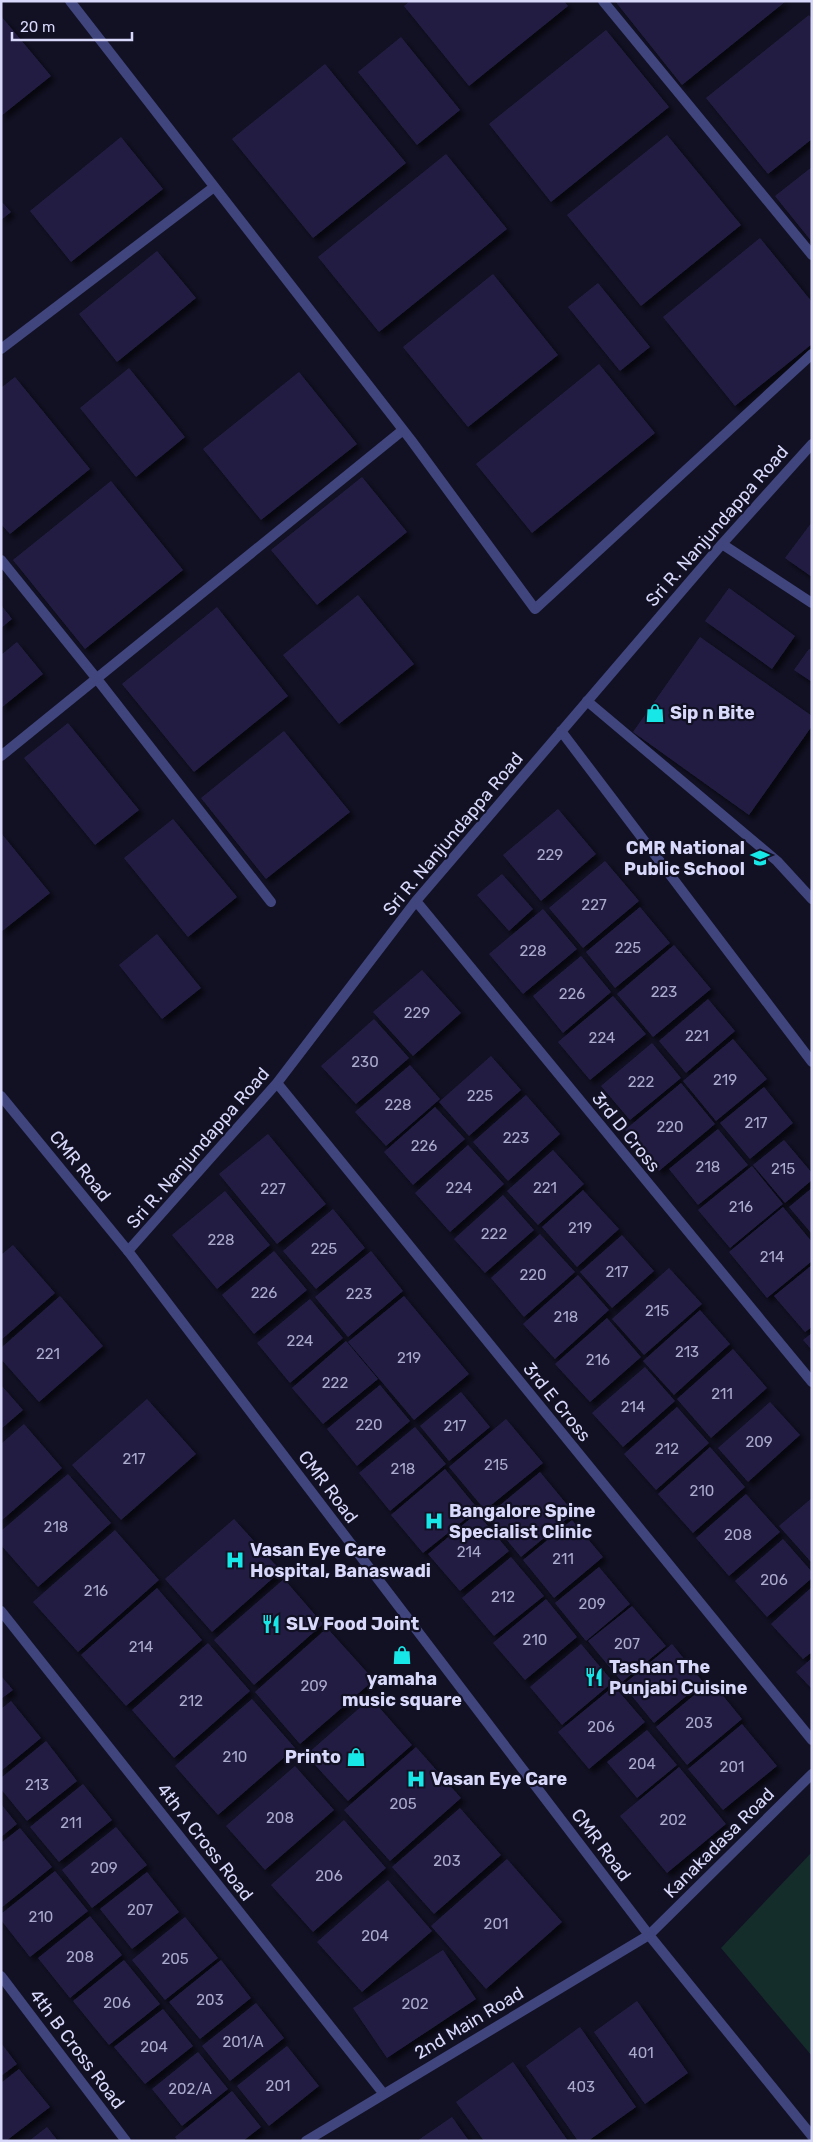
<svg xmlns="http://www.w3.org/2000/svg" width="813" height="2142" font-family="Rubik,sans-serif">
<defs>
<filter id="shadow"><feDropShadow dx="4.5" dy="4.5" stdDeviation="2.5" flood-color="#0009"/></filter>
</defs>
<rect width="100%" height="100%" fill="#121124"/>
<path fill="#152d2a" d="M812 1852V2056L721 1948Z"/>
<path fill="#221f43" filter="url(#shadow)" d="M410 1H564L568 6 469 86 404 6Z
M615 1H786L682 85Z
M809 15 812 19V139L768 174 706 98Z
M1 16 51 76 1 116Z
M606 30 669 107 551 202 489 124Z
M401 37 460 110 417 145 358 72Z
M325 64 406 163 313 238 232 139Z
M667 135 741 225 641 306 567 215Z
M121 137 163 189 71 262 30 211Z
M446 154 507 229 379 332 318 257Z
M812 167V242L775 196Z
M1 201 11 212 1 220Z
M760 238 812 302V344L735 406 663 317Z
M157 251 196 298 117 362 79 314Z
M493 274 558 355 468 427 403 347Z
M598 283 650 347 620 371 568 307Z
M599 364 655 433 532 533 476 464Z
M129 368 185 437 136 477 80 408Z
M299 372 357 444 261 520 203 449Z
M15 377 90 469 10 534 1 524V388Z
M362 477 407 532 317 605 271 550Z
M111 481 183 570 85 649 13 560Z
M812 522V577L785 558Z
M729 588 795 636 772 669 705 621Z
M358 595 414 664 339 724 283 655Z
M1 605 12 619 1 628Z
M217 607 288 696 194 772 122 684Z
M700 637 812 716V726L749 815 633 732Z
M17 642 43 674 1 708V655Z
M809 649 812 650V682L794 670Z
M68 723 139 810 95 845 24 758Z
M284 731 350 812 266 879 201 798Z
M558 809 596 854 541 901 503 855Z
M173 819 237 897 188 937 124 858Z
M1 833 50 893 1 932Z
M605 861 639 901 583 948 549 908Z
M502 874 533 909 509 931 477 895Z
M640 907 670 943 615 988 586 952Z
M543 909 577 949 523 994 489 954Z
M157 934 201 988 162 1019 119 965Z
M674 945 711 989 653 1037 617 994Z
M581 956 611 992 563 1033 533 996Z
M422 970 461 1013 413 1056 373 1012Z
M613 996 646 1034 590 1080 558 1042Z
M708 999 735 1031 686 1073 659 1041Z
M374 1019 409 1058 356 1104 321 1066Z
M733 1039 767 1079 716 1121 683 1081Z
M652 1043 681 1078 630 1120 601 1086Z
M491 1056 521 1090 469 1136 439 1102Z
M410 1065 440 1099 386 1146 355 1112Z
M681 1083 715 1124 659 1171 625 1130Z
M764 1087 793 1123 750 1159 720 1123Z
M526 1095 560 1134 508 1181 473 1142Z
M435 1107 465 1139 413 1185 384 1152Z
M718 1129 748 1165 698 1205 669 1169Z
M268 1134 326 1204 277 1244 219 1174Z
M784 1140 812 1173V1180L785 1203 753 1165Z
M468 1145 504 1184 450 1232 415 1193Z
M553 1150 584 1184 538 1225 507 1191Z
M752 1166 783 1204 730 1248 698 1210Z
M812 1188V1234L789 1207Z
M583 1190 619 1229 577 1267 542 1227Z
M225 1191 270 1245 217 1289 172 1235Z
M503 1195 534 1230 485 1273 454 1239Z
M783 1207 812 1242V1261L767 1298 729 1252Z
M333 1209 365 1248 316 1289 283 1251Z
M540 1234 575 1272 524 1317 491 1278Z
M622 1235 654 1271 612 1308 580 1272Z
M13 1245 55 1293 1 1340V1255Z
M274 1251 307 1290 254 1334 222 1295Z
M371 1251 403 1291 348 1337 315 1297Z
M812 1265V1327L805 1332 774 1296Z
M669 1268 702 1304 644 1355 612 1319Z
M578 1275 609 1310 555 1359 523 1324Z
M60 1296 103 1346 39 1402 1 1359V1348Z
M404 1296 469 1374 414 1420 348 1342Z
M310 1299 343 1338 290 1383 257 1343Z
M700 1310 730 1344 674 1395 643 1361Z
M607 1318 641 1357 590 1402 555 1364Z
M812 1333V1350L803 1340Z
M346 1341 378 1379 323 1424 292 1388Z
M733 1349 767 1388 711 1438 677 1399Z
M645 1367 675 1401 623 1447 592 1413Z
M1 1385 23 1410 1 1429Z
M380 1385 410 1421 357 1466 327 1429Z
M461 1392 490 1427 449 1461 420 1426Z
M147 1399 196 1454 121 1520 72 1465Z
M770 1402 800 1435 748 1482 718 1448Z
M677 1407 709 1443 656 1490 624 1454Z
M506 1419 543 1463 485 1510 449 1467Z
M24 1424 62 1468 1 1521V1444Z
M415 1427 446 1464 390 1511 359 1473Z
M710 1447 745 1487 693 1533 658 1494Z
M445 1469 478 1509 423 1553 391 1515Z
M540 1472 574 1513 521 1557 487 1516Z
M68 1474 111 1523 38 1587 1 1545V1531Z
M746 1494 780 1532 729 1576 696 1538Z
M812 1498V1563L779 1526Z
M477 1513 509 1551 460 1591 428 1554Z
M234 1519 281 1571 212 1632 165 1579Z
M572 1520 603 1557 554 1598 523 1560Z
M115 1530 159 1580 78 1652 33 1602Z
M783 1539 812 1572V1578L767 1617 735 1581Z
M511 1557 544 1596 494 1636 462 1598Z
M599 1567 630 1604 586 1641 555 1603Z
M284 1579 323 1624 254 1685 214 1640Z
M812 1587V1652L803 1659 771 1624Z
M157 1588 202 1640 126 1706 81 1655Z
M546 1599 577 1637 525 1680 493 1643Z
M632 1606 666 1646 622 1682 588 1641Z
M327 1628 374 1680 300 1744 255 1692Z
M208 1643 250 1691 174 1758 132 1710Z
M581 1644 613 1682 562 1725 530 1687Z
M672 1644 703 1682 654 1723 623 1685Z
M812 1658V1689L796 1672Z
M1 1676 13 1690 1 1699Z
M711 1681 742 1719 687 1765 656 1727Z
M614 1686 645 1722 589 1769 558 1732Z
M371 1698 412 1745 348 1801 306 1755Z
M252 1699 295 1748 218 1815 175 1766Z
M11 1701 41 1738 1 1771V1709Z
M742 1724 777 1766 723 1810 688 1769Z
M647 1730 677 1765 637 1798 607 1762Z
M46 1741 77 1781 27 1821 1 1789V1778Z
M416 1747 461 1798 390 1861 344 1810Z
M295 1766 334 1810 265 1870 226 1826Z
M679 1767 726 1824 667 1873 620 1816Z
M83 1784 112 1820 59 1862 30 1827Z
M1 1804 17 1824 1 1837Z
M460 1808 501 1855 434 1914 392 1867Z
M344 1820 386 1868 313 1932 271 1885Z
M116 1827 147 1865 92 1908 62 1870Z
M20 1828 52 1867 1 1908V1843Z
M507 1859 562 1922 486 1989 431 1926Z
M55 1871 88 1911 30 1957 1 1920V1914Z
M147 1872 179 1912 132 1949 100 1909Z
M388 1880 432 1931 362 1992 317 1942Z
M90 1916 122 1955 70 1998 38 1958Z
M185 1917 218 1958 165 2000 132 1960Z
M443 1950 476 1999 387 2058 353 2008Z
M124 1960 160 2004 109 2045 73 2001Z
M221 1960 251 1998 200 2039 169 2002Z
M637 2001 688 2073 645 2104 594 2032Z
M256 2003 284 2038 230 2081 202 2046Z
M163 2009 193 2046 145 2084 114 2047Z
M580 2027 636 2107 588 2141H578L526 2066Z
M1 2043 17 2064 1 2076Z
M287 2046 319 2086 269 2126 237 2086Z
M198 2052 228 2089 182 2126 152 2089Z
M513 2062 568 2141H484L456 2102Z
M19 2069 50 2107 6 2141H1V2083Z
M232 2091 261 2127 243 2141H178L175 2137Z
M452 2117 469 2141H417Z
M47 2127 58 2141H29Z"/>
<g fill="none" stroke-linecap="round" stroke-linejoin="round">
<path stroke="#41457e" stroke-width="10" d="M587 701 777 861 812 899"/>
<path stroke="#41457e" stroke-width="10" d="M70 1 411 440 535 609 812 354
M603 1 812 255
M1 349 214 187
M722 544 812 603
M1 560 97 679 271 902
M561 731 812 1062
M1 756 403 430
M416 901 812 1382
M277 1083 812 1740
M128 1251 277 1083 416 901 722 544 812 444
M1 1611 383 2093
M1 1976 126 2141
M306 2141 649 1935 812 1774"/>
<path stroke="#41457e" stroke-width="10" d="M1 1096 128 1251 649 1935 812 2136"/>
</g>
<defs>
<g id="shop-bare" transform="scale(1.5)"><path d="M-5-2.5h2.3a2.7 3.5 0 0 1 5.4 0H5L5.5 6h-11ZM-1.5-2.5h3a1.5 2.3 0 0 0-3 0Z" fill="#17e8e7" stroke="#121124" stroke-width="2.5" paint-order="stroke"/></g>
<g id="school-bare" transform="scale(1.5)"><path d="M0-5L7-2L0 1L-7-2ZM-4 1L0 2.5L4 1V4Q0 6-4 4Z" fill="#17e8e7" stroke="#121124" stroke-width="2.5" paint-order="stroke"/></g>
<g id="hospital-bare" transform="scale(1.5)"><path d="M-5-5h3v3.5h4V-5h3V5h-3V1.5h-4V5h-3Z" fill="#17e8e7" stroke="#121124" stroke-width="2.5" paint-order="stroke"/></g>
<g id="restaurant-bare" transform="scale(1.5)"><path d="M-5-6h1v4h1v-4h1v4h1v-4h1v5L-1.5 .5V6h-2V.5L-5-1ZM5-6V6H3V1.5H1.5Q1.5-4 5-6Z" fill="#17e8e7" stroke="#121124" stroke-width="2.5" paint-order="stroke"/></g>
</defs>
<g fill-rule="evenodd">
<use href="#shop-bare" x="655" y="713"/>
<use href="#school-bare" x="760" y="858"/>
<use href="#hospital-bare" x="434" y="1521"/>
<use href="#hospital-bare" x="235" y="1560"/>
<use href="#restaurant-bare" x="271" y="1624"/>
<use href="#shop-bare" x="402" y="1655"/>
<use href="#restaurant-bare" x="594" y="1677"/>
<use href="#shop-bare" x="356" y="1757"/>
<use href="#hospital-bare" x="416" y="1779"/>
</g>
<g text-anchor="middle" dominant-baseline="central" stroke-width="4.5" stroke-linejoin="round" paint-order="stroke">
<g font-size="15" fill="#aaaacd">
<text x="550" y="855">229</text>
<text x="594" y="905">227</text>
<text x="628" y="948">225</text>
<text x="533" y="951">228</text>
<text x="664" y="992">223</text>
<text x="572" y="994">226</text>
<text x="417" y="1013">229</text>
<text x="697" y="1036">221</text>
<text x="602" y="1038">224</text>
<text x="365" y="1062">230</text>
<text x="725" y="1080">219</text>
<text x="641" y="1082">222</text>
<text x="480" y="1096">225</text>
<text x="398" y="1105">228</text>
<text x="756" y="1123">217</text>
<text x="670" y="1127">220</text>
<text x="516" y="1138">223</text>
<text x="424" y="1146">226</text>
<text x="708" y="1167">218</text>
<text x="783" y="1169">215</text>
<text x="459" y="1188">224</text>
<text x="545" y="1188">221</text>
<text x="273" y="1189">227</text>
<text x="741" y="1207">216</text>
<text x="580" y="1228">219</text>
<text x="494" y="1234">222</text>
<text x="221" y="1240">228</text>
<text x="324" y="1249">225</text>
<text x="772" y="1257">214</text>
<text x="617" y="1272">217</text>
<text x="533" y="1275">220</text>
<text x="264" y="1293">226</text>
<text x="359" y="1294">223</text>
<text x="657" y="1311">215</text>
<text x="566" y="1317">218</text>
<text x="300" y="1341">224</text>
<text x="687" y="1352">213</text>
<text x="48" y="1354">221</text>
<text x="409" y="1358">219</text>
<text x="598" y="1360">216</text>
<text x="335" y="1383">222</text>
<text x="722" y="1394">211</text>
<text x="633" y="1407">214</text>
<text x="369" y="1425">220</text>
<text x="455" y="1426">217</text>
<text x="759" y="1442">209</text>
<text x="667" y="1449">212</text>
<text x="134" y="1459">217</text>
<text x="496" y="1465">215</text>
<text x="403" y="1469">218</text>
<text x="702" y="1491">210</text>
<text x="56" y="1527">218</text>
<text x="738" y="1535">208</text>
<text x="469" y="1552">214</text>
<text x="563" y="1559">211</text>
<text x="774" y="1580">206</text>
<text x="96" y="1591">216</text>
<text x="503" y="1597">212</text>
<text x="592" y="1604">209</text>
<text x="535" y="1640">210</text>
<text x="627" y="1644">207</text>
<text x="141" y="1647">214</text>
<text x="314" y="1686">209</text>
<text x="191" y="1701">212</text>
<text x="699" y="1723">203</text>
<text x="601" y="1727">206</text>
<text x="235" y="1757">210</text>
<text x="642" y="1764">204</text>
<text x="732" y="1767">201</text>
<text x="37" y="1785">213</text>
<text x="403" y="1804">205</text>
<text x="280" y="1818">208</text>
<text x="673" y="1820">202</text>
<text x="71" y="1823">211</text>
<text x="447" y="1861">203</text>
<text x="104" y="1868">209</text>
<text x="329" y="1876">206</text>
<text x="140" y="1910">207</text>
<text x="41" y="1917">210</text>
<text x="496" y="1924">201</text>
<text x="375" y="1936">204</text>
<text x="80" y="1957">208</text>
<text x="175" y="1959">205</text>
<text x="210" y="2000">203</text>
<text x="117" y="2003">206</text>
<text x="415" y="2004">202</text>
<text x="243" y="2042">201/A</text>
<text x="154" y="2047">204</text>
<text x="641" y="2053">401</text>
<text x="278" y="2086">201</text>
<text x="581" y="2087">403</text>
<text x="190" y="2089">202/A</text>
</g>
<g font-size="18" fill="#d8d8fb" stroke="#121124">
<text transform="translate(717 526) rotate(-49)">Sri R. Nanjundappa Road</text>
<text transform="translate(453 834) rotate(-50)">Sri R. Nanjundappa Road</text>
<text transform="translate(626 1132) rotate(51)">3rd D Cross</text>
<text transform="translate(198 1148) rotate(-49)">Sri R. Nanjundappa Road</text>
<text transform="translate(80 1166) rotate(51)">CMR Road</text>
<text transform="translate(557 1402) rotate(51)">3rd E Cross</text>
<text transform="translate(328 1487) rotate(53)">CMR Road</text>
<text transform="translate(205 1842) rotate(52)">4th A Cross Road</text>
<text transform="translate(719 1843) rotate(-45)">Kanakadasa Road</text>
<text transform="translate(601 1845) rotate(53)">CMR Road</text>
<text transform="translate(469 2023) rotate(-31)">2nd Main Road</text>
<text transform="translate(77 2049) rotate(53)">4th B Cross Road</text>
</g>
<g font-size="18" font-weight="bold" fill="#d8d8fb" stroke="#121124" text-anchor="start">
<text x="670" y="713">Sip n Bite</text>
<text x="745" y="848" text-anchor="end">CMR National<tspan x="745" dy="21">Public School</tspan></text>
<text x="449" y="1511">Bangalore Spine<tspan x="449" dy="21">Specialist Clinic</tspan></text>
<text x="250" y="1550">Vasan Eye Care<tspan x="250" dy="21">Hospital, Banaswadi</tspan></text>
<text x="286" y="1624">SLV Food Joint</text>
<text x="609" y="1667">Tashan The<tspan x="609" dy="21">Punjabi Cuisine</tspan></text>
<text x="402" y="1679" text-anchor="middle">yamaha<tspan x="402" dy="21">music square</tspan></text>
<text x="341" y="1757" text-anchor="end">Printo</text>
<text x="431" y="1779">Vasan Eye Care</text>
</g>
</g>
<rect width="813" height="2142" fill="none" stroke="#d8d8fb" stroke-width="5"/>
<path d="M12 32v8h120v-8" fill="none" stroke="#d8d8fb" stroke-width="2.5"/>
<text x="20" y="32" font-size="15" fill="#d8d8fb" stroke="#121124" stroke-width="4" paint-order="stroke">20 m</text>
</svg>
